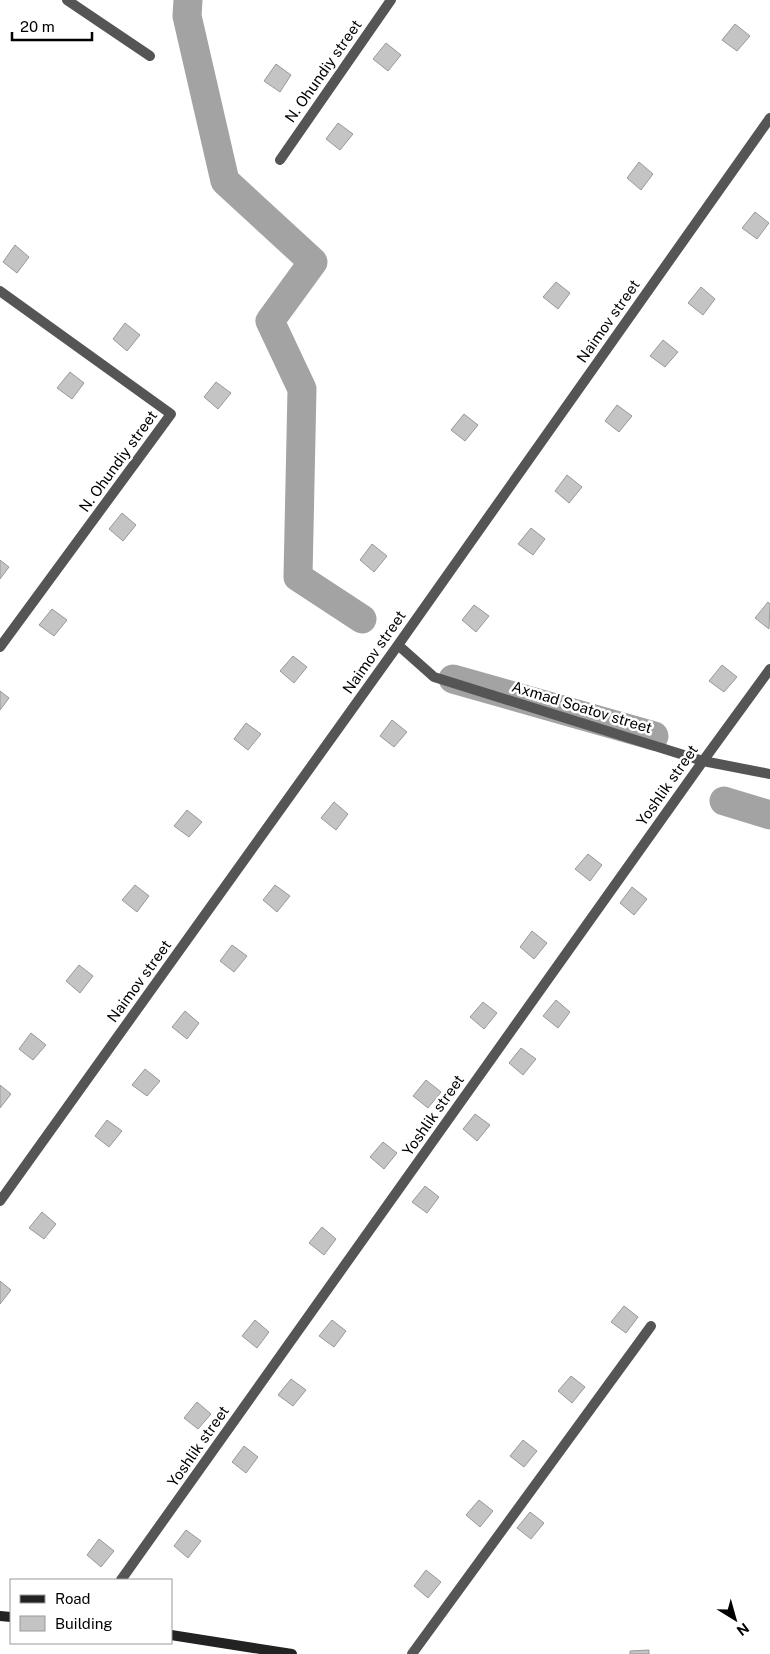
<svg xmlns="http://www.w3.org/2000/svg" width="770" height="1654" font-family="'Public Sans',sans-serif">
<rect width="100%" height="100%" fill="#fff"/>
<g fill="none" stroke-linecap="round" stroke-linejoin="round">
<path stroke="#a3a3a3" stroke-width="29" d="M188 0 187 16 225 181 313 262 270 321 302 389 298 577 362 619
M453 679 654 736
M724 801 770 815"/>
</g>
<path fill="#c4c4c4" stroke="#999" d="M735 24 750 36 737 51 722 40Z
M386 43 401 55 388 71 373 59Z
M276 64 291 75 280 92 264 81Z
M338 123 353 134 340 150 326 139Z
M639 162 653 174 641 190 627 178Z
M755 212 769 223 757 239 742 228Z
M15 245 29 257 17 273 3 262Z
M556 282 570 293 558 309 543 297Z
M701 287 715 299 703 315 688 303Z
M125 323 140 335 127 351 113 339Z
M663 340 678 352 665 367 650 356Z
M70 372 84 383 72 399 57 388Z
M216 382 231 393 218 409 204 397Z
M617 405 632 416 619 432 605 421Z
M464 414 478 425 465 441 451 430Z
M567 475 582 487 569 503 555 491Z
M122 513 136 525 123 541 109 529Z
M531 528 545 539 533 555 518 544Z
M372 544 387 556 374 572 360 560Z
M0 560 9 567 0 579Z
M768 602 770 604 769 629 755 618Z
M474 605 489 616 476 632 462 620Z
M52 609 67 620 54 636 39 625Z
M293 656 307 667 294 683 280 671Z
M722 665 737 677 724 692 709 681Z
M0 691 9 698 0 710Z
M392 720 407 732 394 747 380 736Z
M246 723 261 734 248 750 234 739Z
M334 802 348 814 336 830 321 818Z
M187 810 202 822 189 837 174 826Z
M588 854 602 865 590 881 575 869Z
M135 885 149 896 137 912 122 900Z
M275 885 290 896 277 912 263 900Z
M632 887 647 899 634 915 620 903Z
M532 931 547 943 534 959 520 947Z
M232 945 247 956 234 972 220 961Z
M79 965 93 976 80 993 66 981Z
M556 1000 570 1012 558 1028 543 1016Z
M483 1002 497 1013 484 1029 470 1017Z
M185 1011 199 1023 187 1039 172 1027Z
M31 1033 46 1045 33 1060 19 1049Z
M521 1048 536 1059 523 1075 509 1063Z
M145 1069 160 1081 147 1096 132 1085Z
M426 1080 441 1092 428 1108 413 1096Z
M0 1085 11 1094 0 1108Z
M475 1114 490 1125 477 1141 463 1129Z
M107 1120 122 1131 109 1147 95 1136Z
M383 1142 397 1153 384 1169 370 1157Z
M425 1186 439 1197 427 1213 412 1202Z
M42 1212 56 1224 44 1239 29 1228Z
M322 1227 336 1239 324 1255 309 1243Z
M0 1281 11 1290 0 1304Z
M624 1306 638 1317 626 1333 611 1322Z
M255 1320 269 1332 257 1348 242 1336Z
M332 1320 346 1331 334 1347 319 1336Z
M571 1376 585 1387 572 1403 558 1391Z
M291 1379 306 1390 293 1406 278 1395Z
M197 1402 211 1414 198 1429 184 1418Z
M523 1440 537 1451 524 1467 510 1456Z
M244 1446 258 1457 246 1473 232 1462Z
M479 1500 493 1511 480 1527 466 1515Z
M530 1512 544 1523 531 1539 517 1528Z
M186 1530 201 1541 188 1558 174 1546Z
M99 1539 114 1551 101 1567 87 1555Z
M426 1570 441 1582 428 1598 414 1586Z
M649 1650V1654H630V1651Z"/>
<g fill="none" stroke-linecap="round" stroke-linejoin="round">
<path stroke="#555" stroke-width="10" d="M67 0 150 56
M280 160 391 0
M0 291 171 414 0 647
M398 645 434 677 703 761 770 774
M0 1201 398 645 770 118
M121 1580 703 761 770 669
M412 1654 651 1326"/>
<path stroke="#222" stroke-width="10" d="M0 1616 11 1617
M171 1635 292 1654"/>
</g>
<g text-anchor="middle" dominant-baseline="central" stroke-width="5" stroke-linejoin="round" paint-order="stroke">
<g font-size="15" fill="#000" stroke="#fff">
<text transform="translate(323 71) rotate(-55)">N. Ohundiy street</text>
<text transform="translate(608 321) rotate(-55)">Naimov street</text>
<text transform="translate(118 461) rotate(-54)">N. Ohundiy street</text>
<text transform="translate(374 652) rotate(-55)">Naimov street</text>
<text transform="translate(582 707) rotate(17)">Axmad Soatov street</text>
<text transform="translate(667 785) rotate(-55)">Yoshlik street</text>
<text transform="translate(139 981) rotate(-54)">Naimov street</text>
<text transform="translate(433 1115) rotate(-55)">Yoshlik street</text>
<text transform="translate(198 1446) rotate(-55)">Yoshlik street</text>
</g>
</g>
<rect x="10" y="1579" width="162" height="65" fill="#ffffff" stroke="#999999"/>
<rect x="20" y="1595" width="25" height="8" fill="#222222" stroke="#999999"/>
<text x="55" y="1604" font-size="15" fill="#000000">Road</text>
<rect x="20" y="1616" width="25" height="15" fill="#c4c4c4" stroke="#999999"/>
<text x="55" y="1629" font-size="15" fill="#000000">Building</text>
<g transform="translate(735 1619) rotate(143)" stroke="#ffffff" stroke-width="4" paint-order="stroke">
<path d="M0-4L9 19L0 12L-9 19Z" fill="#000000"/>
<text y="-8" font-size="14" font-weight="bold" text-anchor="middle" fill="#000000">N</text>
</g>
<path d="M12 32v8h80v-8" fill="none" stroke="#000000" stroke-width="2.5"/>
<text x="20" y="32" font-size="15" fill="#000000" stroke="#ffffff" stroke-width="4" paint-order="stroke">20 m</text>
</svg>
